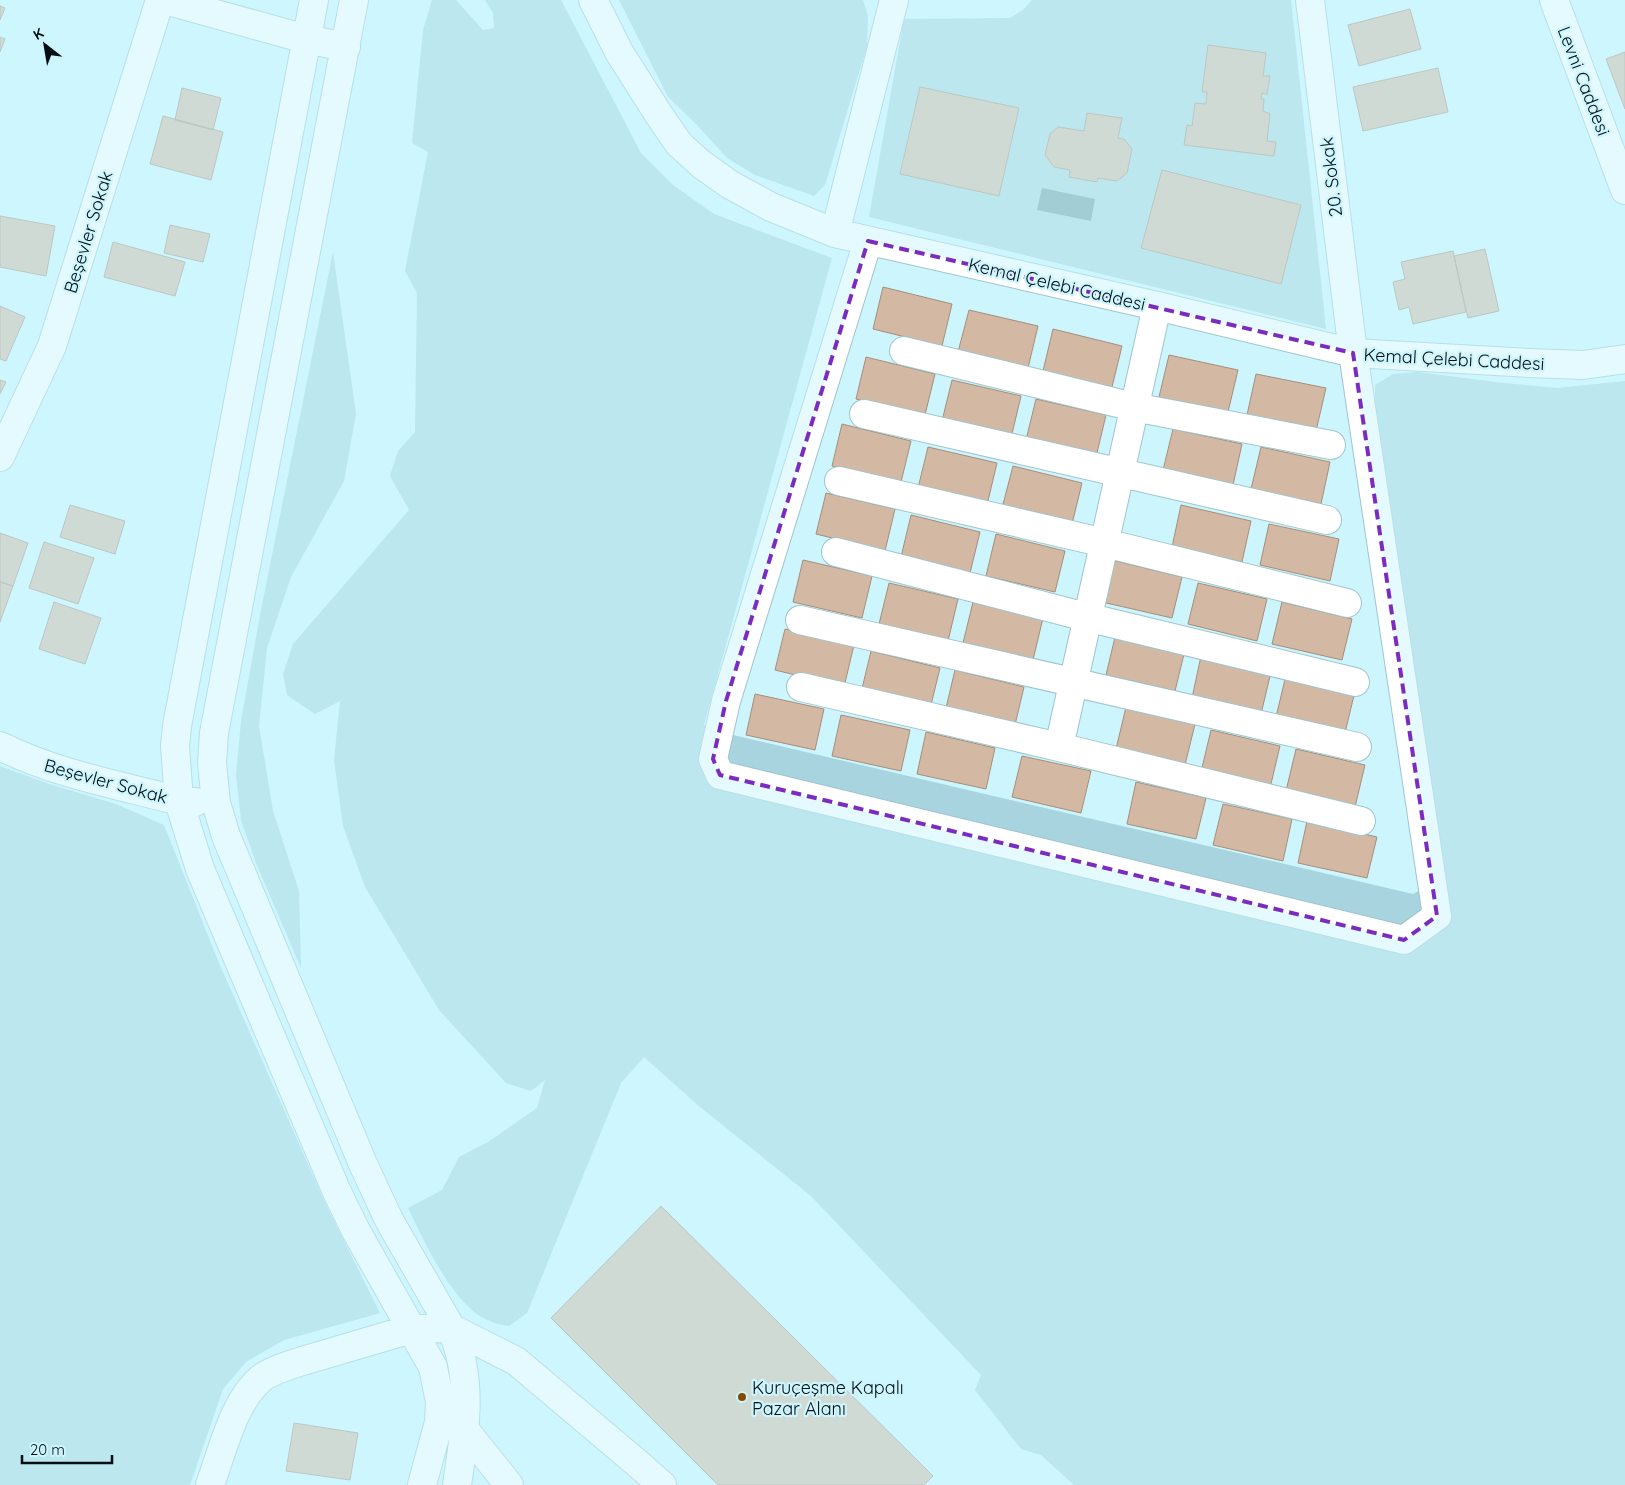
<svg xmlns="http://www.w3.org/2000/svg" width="1625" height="1485" font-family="Quicksand,sans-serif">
<rect width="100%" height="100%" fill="#cdf5fe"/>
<path fill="#a7d4de" d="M432 0H456L483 30 494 28 493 13 485 0H561L641 153 673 185 714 214 832 258 704 725 733 735 1413 894 1441 878 1375 411V385L1393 374 1418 372 1503 383 1558 388 1625 381V1485H1074L1041 1455 1021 1449 975 1390 981 1375 811 1196 700 1107 644 1057 621 1083 527 1313 509 1326C503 1325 496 1324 490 1321 454 1308 424 1241 408 1208L442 1190 459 1157 488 1142 537 1108 545 1080 531 1091 506 1083 439 1010 365 887 343 826 334 760 340 701 315 714 287 695 283 674 293 644 409 510 390 476 398 451 415 432 417 293 405 271 428 152 412 143 423 30Z
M619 0H863L868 16 867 46 825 185 814 196 755 175 727 158 697 125 668 97Z
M1032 0H1291L1326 329 869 217 904 19 1010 18 1023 10Z
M333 252 356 414 344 481 291 577 267 648 259 726 273 811 299 891 301 968 256 863 241 820 236 775 241 721 261 610Z
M0 766 49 784 116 804 164 825 219 963 327 1207 380 1313 284 1340 246 1362 223 1389 190 1485H0Z"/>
<path fill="#6d9ba4" d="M1042 188 1095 199 1091 221 1037 210Z"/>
<path fill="#d3b9a4" stroke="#a68e79" d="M0 6 5 8 0 20Z
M1410 9 1421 49 1359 66 1348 25Z
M0 37 5 39 0 52Z
M1208 45 1266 53 1263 76H1270L1267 94 1262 93 1261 99H1264L1263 111 1270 114 1267 141 1276 142 1274 156 1184 145 1187 125 1192 126 1195 103 1206 104 1207 92H1202Z
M1625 52V109L1606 59Z
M1438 68 1448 112 1363 131 1353 87Z
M920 87 1019 108 999 196 900 174Z
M182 88 221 98 213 130 175 120Z
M1087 113 1122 118 1118 138 1124 139 1132 149 1127 173 1117 181 1098 178 1097 182 1069 177 1070 170 1054 167 1045 155 1050 134 1058 127 1084 131Z
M163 116 223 132 211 180 150 164Z
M1162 170 1301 205 1281 284 1141 248Z
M0 216 55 226 46 276 0 267Z
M170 225 210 234 203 262 164 253Z
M113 242 185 262 175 296 104 277Z
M1485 249 1499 311 1468 318 1454 256Z
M1453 251 1466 312 1413 324 1409 307 1399 310 1393 282 1405 279 1401 262Z
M883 287 952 304 942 346 873 329Z
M0 306 25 317 6 361 0 359Z
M969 310 1038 326 1028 368 958 352Z
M1053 329 1122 346 1112 387 1043 371Z
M1169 355 1238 370 1228 412 1159 397Z
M866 357 935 374 925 415 856 399Z
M1256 374 1326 388 1316 431 1247 415Z
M0 380 6 382 0 394Z
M952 380 1021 396 1011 438 942 421Z
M1036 399 1106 415 1096 457 1026 440Z
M842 424 911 441 901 482 832 466Z
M1173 429 1242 444 1233 485 1163 470Z
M928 447 997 463 987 505 918 488Z
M1261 447 1330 462 1321 504 1251 489Z
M1013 466 1082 483 1072 524 1002 508Z
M826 493 895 509 885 551 816 534Z
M70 505 125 521 115 554 60 537Z
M1181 505 1251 521 1242 562 1172 547Z
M911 515 980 532 970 573 901 557Z
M1269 524 1339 539 1330 581 1260 565Z
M0 533 28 543 13 586 0 582Z
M996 534 1065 551 1055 592 986 576Z
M44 542 94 558 78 604 29 588Z
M803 560 872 576 862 618 793 602Z
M1112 560 1182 577 1172 618 1102 602Z
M0 582 13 586 0 622Z
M889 583 958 599 948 641 879 624Z
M1198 583 1267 599 1257 641 1188 624Z
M54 602 101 618 85 664 39 649Z
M973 602 1043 618 1033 660 963 643Z
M1282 602 1352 619 1342 660 1272 644Z
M785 629 854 645 844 687 775 670Z
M1116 633 1185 650 1175 691 1106 675Z
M871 651 940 668 930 709 861 693Z
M1201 656 1271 672 1261 714 1192 698Z
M955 670 1024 687 1014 729 945 712Z
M1286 675 1355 691 1345 733 1276 717Z
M755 694 824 709 815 750 746 735Z
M1126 707 1195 724 1185 765 1116 749Z
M841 715 910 730 901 771 832 756Z
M1211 730 1280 746 1270 788 1201 772Z
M926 732 995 748 986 789 917 774Z
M1296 749 1365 765 1355 807 1286 791Z
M1022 756 1091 771 1081 813 1012 797Z
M1136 782 1206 798 1196 839 1127 824Z
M1223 804 1292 819 1283 861 1213 845Z
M1307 821 1377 837 1367 878 1298 863Z
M661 1206 933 1476 924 1485H718L551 1318Z
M294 1423 358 1433 350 1480 286 1471Z"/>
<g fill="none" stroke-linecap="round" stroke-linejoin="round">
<g stroke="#9fc5cd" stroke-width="30">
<path id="minor" d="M165 0 306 39 346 47
M314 0 177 726 175 746 179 801 200 869 337 1192 356 1231 433 1367 440 1402 439 1422 422 1485
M354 0 214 733 212 763 216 803 226 836 363 1164 389 1220 451 1328C474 1379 465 1432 457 1485
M593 0 619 52 659 115 679 144 701 164 729 184 771 207 835 233 1157 306 1353 353 1529 363 1583 365 1625 359
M1554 0 1625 190
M835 233 894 0
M868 241 726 701 713 759 720 775 1404 940 1437 916 1353 353 1310 0
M904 351 1134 407 1331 445
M864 414 1327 520
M0 457 52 346 160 0
M839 481 1105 543 1347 603
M836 552 1086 617 1355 682
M800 620 1357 747
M801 687 1059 747 1361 821
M0 746C56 774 119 785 179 801L195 802
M1059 747 1157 306
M455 1427 465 1430 509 1485
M210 1485C222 1452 234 1399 263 1377 273 1370 287 1366 299 1362L411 1329 451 1328 516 1361 637 1463 662 1485"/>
</g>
<use href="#minor" stroke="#fff" stroke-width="28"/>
</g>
<path d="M0 0H1625V1485H0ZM868 241 1353 353 1437 916 1404 940 720 775 713 759 726 701Z" fill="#cdf5fe" fill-opacity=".55" fill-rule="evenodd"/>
<path fill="none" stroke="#7b2cbf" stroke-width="4" stroke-dasharray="10 6" stroke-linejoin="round" d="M868 241 1353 353 1437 916 1404 940 720 775 713 759 726 701Z"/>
<circle fill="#844a00" stroke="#cdf5fe" stroke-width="2" cx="742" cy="1397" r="5"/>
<g text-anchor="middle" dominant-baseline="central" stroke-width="4.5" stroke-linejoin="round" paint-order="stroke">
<g font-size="18" fill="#020e11" stroke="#cdf5fe">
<text transform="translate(1584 81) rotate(69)">Levni Caddesi</text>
<text transform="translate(1331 177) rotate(-97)">20. Sokak</text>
<text transform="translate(88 232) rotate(-73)">Beşevler Sokak</text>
<text transform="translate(1057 284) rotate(13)">Kemal Çelebi Caddesi</text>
<text transform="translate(1454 359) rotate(3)">Kemal Çelebi Caddesi</text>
<text transform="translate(106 781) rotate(15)">Beşevler Sokak</text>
</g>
<g font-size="18" fill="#020e11" stroke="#cdf5fe" text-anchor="start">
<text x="752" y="1387">Kuruçeşme Kapalı<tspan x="752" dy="21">Pazar Alanı</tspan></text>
</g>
</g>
<g transform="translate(45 45) rotate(329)" stroke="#cdf5fe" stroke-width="4" paint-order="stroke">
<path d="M0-4L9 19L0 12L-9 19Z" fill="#020e11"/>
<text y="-8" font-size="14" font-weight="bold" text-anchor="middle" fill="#020e11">K</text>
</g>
<path d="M22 1455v8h90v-8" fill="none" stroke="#020e11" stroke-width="2.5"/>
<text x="30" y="1455" font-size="15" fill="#020e11" stroke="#cdf5fe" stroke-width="4" paint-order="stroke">20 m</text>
</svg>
